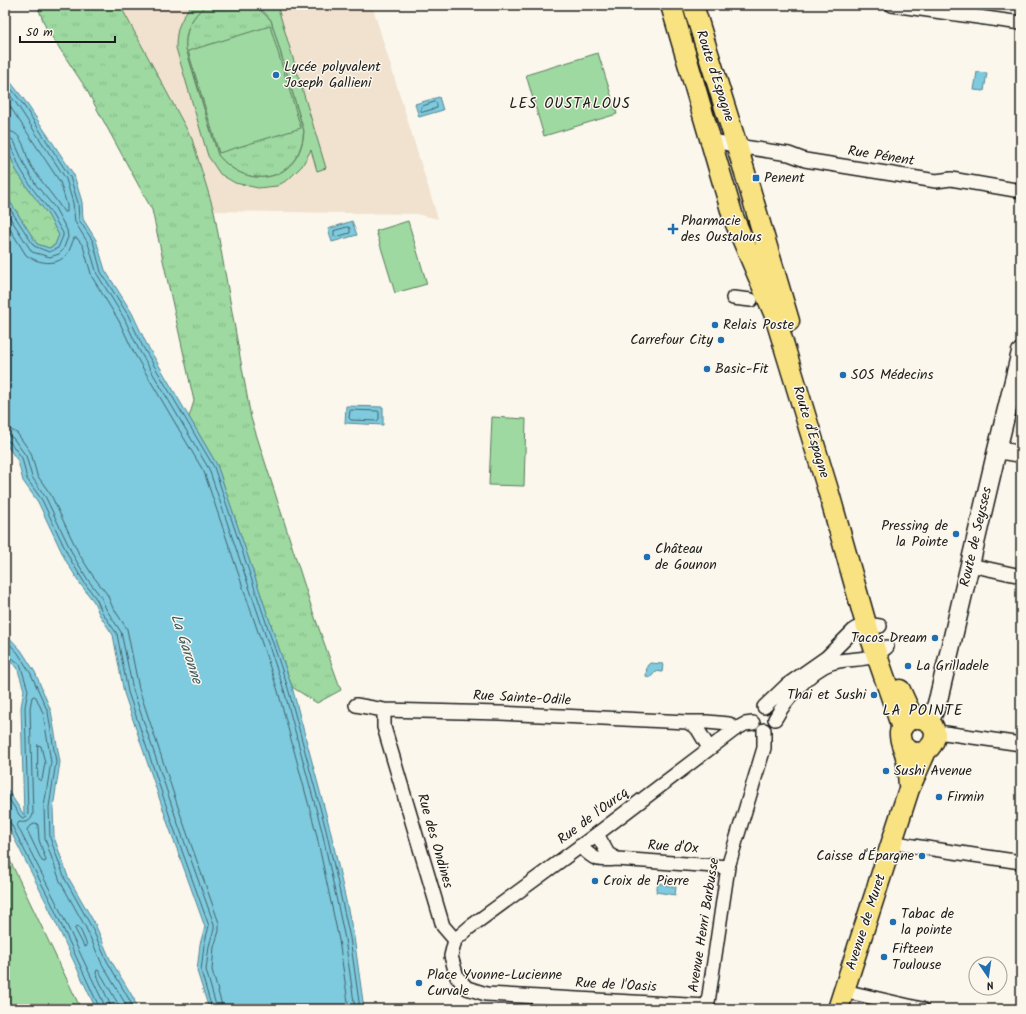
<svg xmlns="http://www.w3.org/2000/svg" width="1026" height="1014" font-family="Kalam,sans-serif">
<defs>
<pattern id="grass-tufts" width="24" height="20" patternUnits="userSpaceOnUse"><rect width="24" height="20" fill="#9dd9a0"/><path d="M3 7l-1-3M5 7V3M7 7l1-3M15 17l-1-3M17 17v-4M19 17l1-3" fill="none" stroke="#87ba89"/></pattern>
<pattern id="forest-crowns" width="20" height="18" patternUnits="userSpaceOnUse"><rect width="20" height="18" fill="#9dd9a0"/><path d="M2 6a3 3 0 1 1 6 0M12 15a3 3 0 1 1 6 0" fill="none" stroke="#87ba89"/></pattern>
</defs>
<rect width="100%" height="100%" fill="#fbf7ec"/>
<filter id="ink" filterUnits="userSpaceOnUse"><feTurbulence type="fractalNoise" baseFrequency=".025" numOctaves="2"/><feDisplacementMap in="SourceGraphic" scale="8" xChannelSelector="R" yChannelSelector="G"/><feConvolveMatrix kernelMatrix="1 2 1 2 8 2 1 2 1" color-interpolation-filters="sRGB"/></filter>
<g filter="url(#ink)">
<path fill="#f1e2cf" d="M120 5H372L438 219 416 214 214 211 192 139Z"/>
<path fill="url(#grass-tufts)" stroke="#5c7a5e" d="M37 5H120L192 139 214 211 251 418 313 612 341 690 317 703 292 687 217 465 189 417 194 401 152 210 85 87 46 28Z
M208 5H254L271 20 304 131C300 181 249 193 218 155L186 49C184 32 192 14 208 5Z"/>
<path fill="url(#forest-crowns)" stroke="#5c7a5e" d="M5 140 16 170 29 190 47 213 59 235 55 245 49 248 37 244 5 194Z"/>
<path fill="#9dd9a0" stroke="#5c7a5e" d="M191 5H208C192 14 184 32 186 49L218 155C249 193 301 181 304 131L271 20 264 12 254 5H277L326 168 317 171 311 150 302 166 289 179 277 186 258 188 235 183 220 174 208 156 176 48C176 28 180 21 191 5Z
M270 26 301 128 219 153 188 51Z
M598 53 617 114 544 136 526 75Z
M408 221 427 284 395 293 376 231Z
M492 417 526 419 524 486 489 485Z
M5 850 81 1009H5Z"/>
<path fill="#7ecade" stroke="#578490" d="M977 72 987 73 984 91 974 90Z
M5 75 23 98 74 175 82 202 83 219 96 240 105 270 132 313 147 345 217 465 292 687 330 829 354 937 364 1009H209L197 971 200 944 205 927 168 824 124 693 113 635 99 614 94 602 81 585 66 561 38 502 23 481 18 461 5 443V194L37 244 49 248 55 245 59 235 47 213 29 190 16 170 6 145 5 140Z
M439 97 443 110 419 117 415 104Z
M352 221 357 235 332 242 328 229Z
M346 406 383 407V425L345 423Z
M5 633 21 650 35 672 51 711 60 762 53 808 54 837 68 877 95 924 110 959 134 999 137 1009H96L47 904 5 820V786L24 815 21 707 24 690 17 667 5 658Z
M650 663 663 664 662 672 656 671 650 678 647 677 646 676 647 666Z
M658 883 676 887 675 895 656 892Z"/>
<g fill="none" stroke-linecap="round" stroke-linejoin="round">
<path stroke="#43626a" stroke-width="1" d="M5 81 20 100 70 177 78 203 79 220 93 241 101 272 128 315 143 347 214 467 288 688 326 830 350 938 360 1009
M5 89 16 103 66 179 73 203 75 222 88 243 97 274 124 318 139 350 209 469 284 690 322 831 345 939 355 1009
M5 99 60 182 67 205V212H64C54 196 41 182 31 166 26 157 25 145 19 137 15 132 10 131 5 131
M435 102 437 104V108L423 112 421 111V107Z
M5 137 10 138 14 141 25 166 36 185 55 208 67 230 68 237 63 250 59 254 50 257 32 252 5 210
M5 142 10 144 20 168 32 188 50 211 63 233V236L58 248 49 252 34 246 5 201
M5 221 26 255C37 263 56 267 66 255 70 251 72 243 74 238H77L83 246 92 277 119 321 134 353 204 472 278 691 316 832 339 940 349 1009
M348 227 350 228V233L336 237 334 236V231Z
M351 410 378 411 379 412V419L377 421 351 420 349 418 350 411Z
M5 429 11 430 17 433 31 453 37 475 51 495 79 554 93 576 107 594 112 606 127 629 139 689 182 819 219 923V931L214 947 212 970 223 1009
M5 435 9 436 13 438 26 456 32 477 46 498 74 557 88 580 101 597 106 609 121 632 133 690 177 821 214 924V929L209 946 206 970 217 1009
M5 440 10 442 22 458 27 479 42 500 70 559 84 582 97 600 102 612 117 634 128 692 172 823 209 926 204 945 201 971 212 1009
M5 639 18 653 31 674 48 712 56 762 49 807 50 838 65 879 91 926 107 961 130 1001 133 1009
M5 655 9 656 20 664 28 690 25 707 28 813 27 816 23 818 20 816 5 793
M38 745 41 746 45 763 42 780 41 781 38 779Z
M5 820 10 822 51 902 100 1009
M36 823 38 825 39 840 46 860 45 862 42 861 27 830 28 828Z
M77 926 81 931 87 945 86 947 84 946 75 929Z
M105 1009 104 1004 55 900 17 825 19 822C26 823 31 822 33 814L30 708 32 697 34 696 36 697 43 713 51 762 44 807 45 839 60 881 86 928 102 964 125 1003 127 1009
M111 1009 109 1002 96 973 97 970 99 971 121 1009"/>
<g stroke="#1c1c1c" stroke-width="16">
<path id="minor" d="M892 5 1021 23
M710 140 737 146 789 154 805 160 936 181 951 179 1021 191
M733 298 751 300
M970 565 1021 576
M356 705 384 710 500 713 687 722H707L729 724 734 730
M764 707 787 685 827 657 855 629 866 624 880 626
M384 710V727L443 926 455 940
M775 719C785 701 810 670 831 663 845 658 864 661 877 655 880 653 884 649 887 647
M687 722 697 728 709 748
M935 733H945L1021 744
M597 834 608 854 617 859
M892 842 913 846 1021 862
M580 846C595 860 596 861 617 859L728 867
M455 940 470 927 597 834 734 730 745 724 753 723
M455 940 451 956 457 977 467 988 486 994 707 1006
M844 991 922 1009
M707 1009 728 867 764 748V730"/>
</g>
<g stroke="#1c1c1c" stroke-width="19">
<path id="tertiary" d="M997 450 1021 454"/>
</g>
<g stroke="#1c1c1c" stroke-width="21">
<path id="secondary" d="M929 722 936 707 939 696 997 450 1021 352"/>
</g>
<g stroke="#1c1c1c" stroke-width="23">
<path id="primary" d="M671 5 733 217 774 313 828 490 866 624 902 728
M693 5 737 146 789 321
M900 690 910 712 917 718
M903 746C928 769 949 727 923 719 918 717 913 718 908 721 904 724 900 728 900 733 899 741 905 750 906 757 908 767 908 776 909 785
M838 1009 909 789 926 751"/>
</g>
<use href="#minor" stroke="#fbf7ec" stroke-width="13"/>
<use href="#tertiary" stroke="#fbf7ec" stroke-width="16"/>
<use href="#secondary" stroke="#fbf7ec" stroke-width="18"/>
<use href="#primary" stroke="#f8e281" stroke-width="20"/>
</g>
</g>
<g fill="#1f6fb2" stroke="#fbf7ec" stroke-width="1.5">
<circle cx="276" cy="75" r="4"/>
<rect x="752" y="174" width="8" height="8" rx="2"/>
<path d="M671 223h4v4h4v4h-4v4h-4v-4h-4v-4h4z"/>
<circle cx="715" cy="325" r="4"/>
<circle cx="721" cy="340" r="4"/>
<circle cx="707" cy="369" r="4"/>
<circle cx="843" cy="375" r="4"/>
<circle cx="956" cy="534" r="4"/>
<circle cx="647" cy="557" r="4"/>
<circle cx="935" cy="638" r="4"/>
<circle cx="908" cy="666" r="4"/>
<circle cx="874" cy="695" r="4"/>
<circle cx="886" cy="771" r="4"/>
<circle cx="939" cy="797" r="4"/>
<circle cx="922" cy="856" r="4"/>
<circle cx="595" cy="881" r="4"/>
<circle cx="893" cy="922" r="4"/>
<circle cx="884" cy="957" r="4"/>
<circle cx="419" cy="983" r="4"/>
</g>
<g text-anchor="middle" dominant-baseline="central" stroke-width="3" stroke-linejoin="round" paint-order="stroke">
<g font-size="14" fill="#1c1c1c" stroke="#fbf7ec" text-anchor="start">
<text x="284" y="67">Lycée polyvalent<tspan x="284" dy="16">Joseph Gallieni</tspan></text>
<text x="764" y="178">Penent</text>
<text x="681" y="221">Pharmacie<tspan x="681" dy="16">des Oustalous</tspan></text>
<text x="723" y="325">Relais Poste</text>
<text x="713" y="340" text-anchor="end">Carrefour City</text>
<text x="715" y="369">Basic-Fit</text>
<text x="851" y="375">SOS Médecins</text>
<text x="948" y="526" text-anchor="end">Pressing de<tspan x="948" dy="16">la Pointe</tspan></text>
<text x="655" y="549">Château<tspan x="655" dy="16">de Gounon</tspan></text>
<text x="927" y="638" text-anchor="end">Tacos Dream</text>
<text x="916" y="666">La Grilladele</text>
<text x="866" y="695" text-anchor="end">Thai et Sushi</text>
<text x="894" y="771">Sushi Avenue</text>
<text x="947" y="797">Firmin</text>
<text x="914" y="856" text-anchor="end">Caisse d'Épargne</text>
<text x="603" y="881">Croix de Pierre</text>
<text x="901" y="914">Tabac de<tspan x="901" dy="16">la pointe</tspan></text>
<text x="892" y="949">Fifteen<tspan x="892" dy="16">Toulouse</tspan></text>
<text x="427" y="975">Place Yvonne-Lucienne<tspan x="427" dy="16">Curvale</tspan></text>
</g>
<g font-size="14" fill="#1c1c1c" stroke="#fbf7ec">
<text transform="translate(715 76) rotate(72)">Route d'Espagne</text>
<text transform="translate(881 156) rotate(9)">Rue Pénent</text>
<text transform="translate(811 432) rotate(73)">Route d'Espagne</text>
<text transform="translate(976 537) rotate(-77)">Route de Seysses</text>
<text transform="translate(522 698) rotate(3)">Rue Sainte-Odile</text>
<text transform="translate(593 816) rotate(-37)">Rue de l'Ourcq</text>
<text transform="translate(435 841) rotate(74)">Rue des Ondines</text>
<text transform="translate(673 847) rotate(4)">Rue d'Ox</text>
<text transform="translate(866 922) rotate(-72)">Avenue de Muret</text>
<text transform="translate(704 925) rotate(-81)">Avenue Henri Barbusse</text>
<text transform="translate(616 985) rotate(3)">Rue de l'Oasis</text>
</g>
<g font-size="15" letter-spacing="1" fill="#1c1c1c" stroke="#fbf7ec">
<text x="570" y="104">LES OUSTALOUS</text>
<text x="923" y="711">LA POINTE</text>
</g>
<g font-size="15" font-style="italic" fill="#3e5960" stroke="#fbf7ec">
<text transform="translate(186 649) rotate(72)">La Garonne</text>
</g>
</g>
<rect width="1026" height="1014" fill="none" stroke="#fbf7ec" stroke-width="20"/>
<rect x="10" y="10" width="1006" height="994" fill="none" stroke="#1c1c1c" stroke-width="1.5" filter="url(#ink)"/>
<g transform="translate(988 976) rotate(167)"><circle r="19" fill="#fbf7ec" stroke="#a29f99"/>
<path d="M0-3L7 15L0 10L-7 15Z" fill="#1f6fb2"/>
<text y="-6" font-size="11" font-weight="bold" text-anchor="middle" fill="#1c1c1c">N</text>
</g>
<path d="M20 36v6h95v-6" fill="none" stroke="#1c1c1c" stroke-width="2"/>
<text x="26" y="36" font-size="12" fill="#1c1c1c" stroke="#fbf7ec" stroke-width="3" paint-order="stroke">50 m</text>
</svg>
